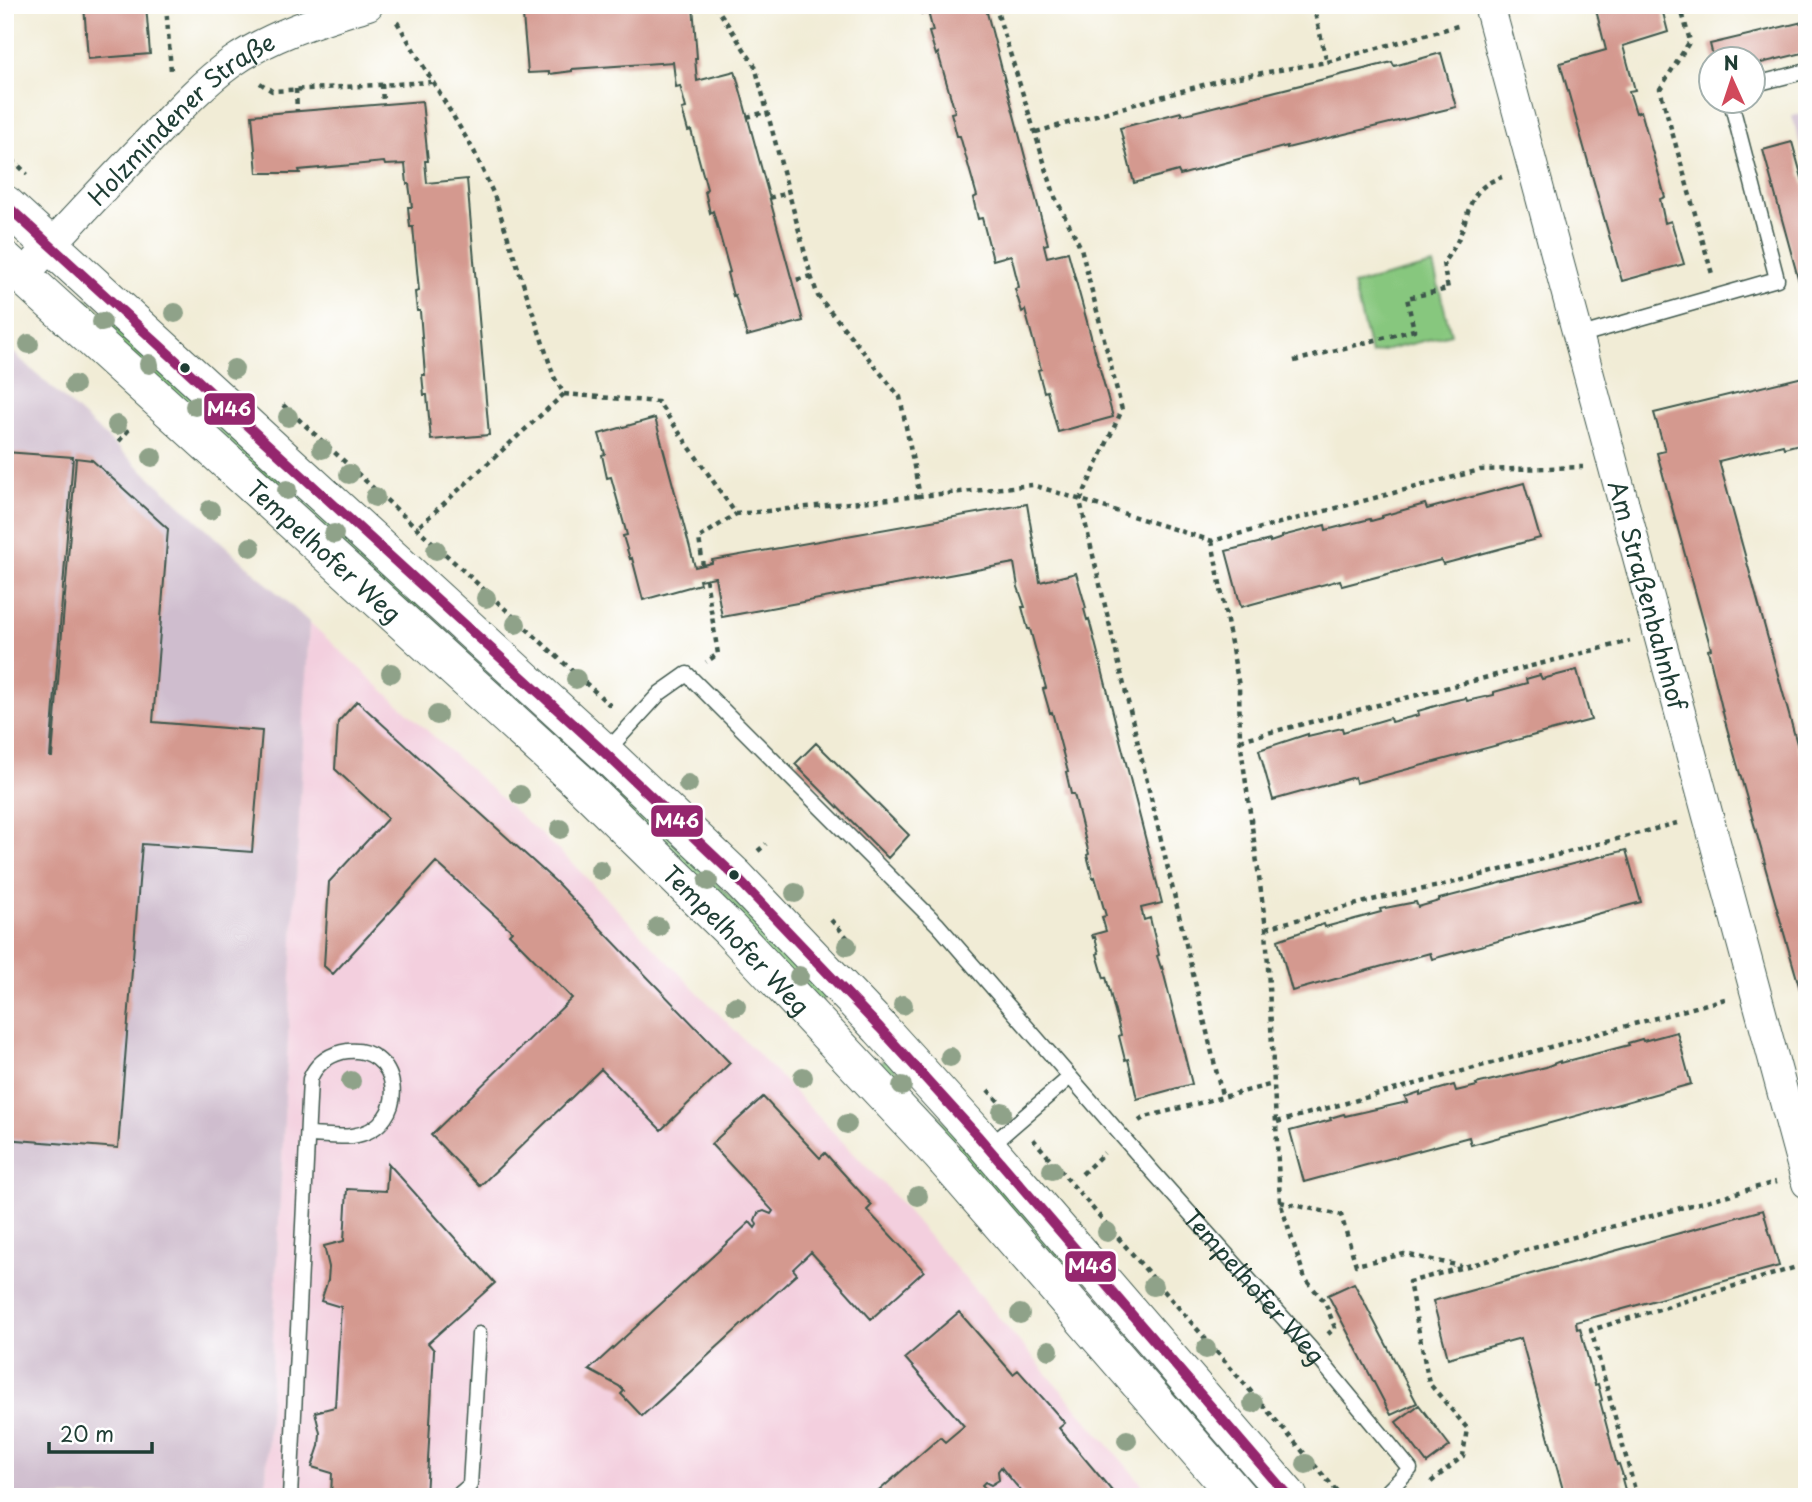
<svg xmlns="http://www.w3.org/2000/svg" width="1812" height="1502" font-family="'Playpen Sans',sans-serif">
<rect width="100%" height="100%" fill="#fff"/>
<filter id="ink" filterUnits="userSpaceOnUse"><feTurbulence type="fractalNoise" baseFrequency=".0143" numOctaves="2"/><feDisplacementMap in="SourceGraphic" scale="14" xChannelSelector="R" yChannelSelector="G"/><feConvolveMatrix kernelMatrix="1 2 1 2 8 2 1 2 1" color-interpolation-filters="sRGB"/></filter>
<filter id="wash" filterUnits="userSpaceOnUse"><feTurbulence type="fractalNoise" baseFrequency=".00686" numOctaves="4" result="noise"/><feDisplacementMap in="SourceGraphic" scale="28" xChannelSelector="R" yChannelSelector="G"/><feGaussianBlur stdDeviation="1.57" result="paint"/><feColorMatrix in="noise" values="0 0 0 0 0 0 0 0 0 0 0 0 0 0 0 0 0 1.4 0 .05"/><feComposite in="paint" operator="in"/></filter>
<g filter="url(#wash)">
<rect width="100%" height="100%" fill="#f1ecd6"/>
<path fill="#f3cfde" d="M309 622 573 864 783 1080 888 1189 1153 1497H265Z"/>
<path fill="#cfbdce" d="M1807 113V170L1792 116Z
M5 345 309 622 265 1497H5Z"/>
<path fill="#87c77e" stroke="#538259" stroke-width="2" d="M1433 265 1451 334 1371 354 1353 285Z
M87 299 591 761 580 773 77 310Z
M597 766 701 867 827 995 816 1006 586 778Z
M887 1060 957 1136 945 1146 877 1066 882 1061Z
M961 1140 1209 1426 1197 1436 949 1151Z"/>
<g id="blocks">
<path fill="#d4998f" d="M84 5H146L150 54 88 59Z
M656 5H693L697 58H695L697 81 735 71 803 321 747 336 735 295 733 296 727 273 730 272 713 211 710 213 705 191 707 189 691 130 688 131 682 109 686 108 680 86 676 87 673 62 572 69V71L549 74V72L528 73 523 16Z
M924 5H985L1048 244 1044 245 1047 257 1068 252 1113 417 1058 432 1047 391 1044 392 1038 370 1041 369 1025 310 1022 312 1015 289 1019 287 1011 255 993 260 982 218 978 219 973 198 977 196 960 136H957L951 113 955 112 938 53 936 55 929 32 933 31 928 12 922 14 921 12 924 11Z
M1599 5H1661L1668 32 1623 46 1635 90 1629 91 1636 113 1641 111 1665 197 1660 199 1665 223 1671 221 1684 264 1622 281 1560 63 1606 50 1595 6Z
M1807 21V52L1753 65V60H1714L1710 44Z
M1441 53 1456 107 1287 148V146L1180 175 1178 171 1134 183 1120 128 1181 112V115L1392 62 1394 66Z
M422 101 428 161H425L427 183 467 179 489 435 431 440 427 395H424L422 375H425L420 311H417L415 292 419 291 413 227H410L408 207H412L409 184H407L405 164 385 165 384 162 299 170 300 173H257L252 115Z
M1792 142 1807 196 1806 307 1763 150Z
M1807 376V442L1784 448 1783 445 1719 461 1807 780 1806 1018 1803 1008 1805 1007 1764 863H1765L1725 721 1708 650 1711 649 1657 453 1665 451 1654 413Z
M655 418 695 567 712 563V560L1027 504 1040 582 1076 573 1086 608 1084 609 1087 620 1089 619 1162 903 1141 908 1144 920 1150 918 1159 955 1157 956 1161 968 1162 967 1192 1084 1137 1099 1128 1059 1125 1060 1119 1036 1121 1035 1106 977 1104 978 1097 954 1099 953 1095 937 1093 938 1092 935 1106 931 1102 917 1106 916 1095 877 1093 878 1087 855 1089 854 1074 794H1071L1066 772H1068L1052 712 1050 713 1043 689 1046 688 1030 629H1028L1022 607H1025L1018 587 1014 563 722 617 715 577 699 580 700 584 643 600 632 558 630 559 623 536 627 535 611 477 607 478 602 455 605 454 599 434Z
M5 452 73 457 50 757H52L76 458 92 460 168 529 153 722 262 731 252 852 142 844 118 1148 5 1139Z
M1524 483 1540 538 1443 564 1441 560 1342 586 1340 580 1241 607 1226 551 1270 540V542L1282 538V536L1325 525 1326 530 1370 519 1371 521 1382 518V516L1425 504 1427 509Z
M1577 670 1591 720 1356 783 1355 777 1273 800 1259 750 1308 734V736L1342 728 1343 732 1390 718 1391 722 1419 715 1418 711 1452 701 1466 698 1467 701 1494 695V692L1527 683 1526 679 1540 675 1542 679Z
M357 701 556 882 730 1063 661 1130 601 1069 480 1186 431 1135 572 998 509 934 512 931 436 862 333 974 324 966 329 882 388 818 335 769 338 722Z
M816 743 909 835 888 858 795 764Z
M1626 850 1641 902 1432 959 1430 953 1292 991 1278 940 1324 924 1325 927 1381 912 1380 909 1416 902 1418 907 1439 901V899Z
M1677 1032 1691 1084 1471 1145 1469 1137 1304 1182 1290 1131 1331 1120 1330 1118 1344 1114 1345 1116 1407 1102 1405 1097 1420 1092V1095L1454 1085 1456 1091 1477 1086 1476 1084 1546 1067 1560 1061V1063L1629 1045 1628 1043 1642 1039 1643 1041Z
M763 1097 820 1158 825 1153 872 1205 867 1210 924 1271 871 1319 811 1252 793 1269 797 1274 642 1416 621 1394 624 1391 619 1386 589 1370 750 1222 755 1228 757 1225 755 1220 758 1213 764 1211 771 1214 773 1211 711 1144Z
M388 1163 495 1283 428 1343 434 1350 426 1497H331L332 1473 312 1467 319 1446 320 1433 315 1412 335 1407 341 1307 321 1301 328 1280 329 1267 324 1246 344 1241 347 1189 386 1191Z
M1763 1210 1779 1266 1576 1322 1577 1329 1580 1328 1595 1385 1598 1384 1602 1400 1600 1401 1617 1465 1619 1464 1624 1479H1622L1627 1497H1565L1521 1338 1448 1358 1433 1301Z
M1354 1283 1417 1403 1391 1415 1328 1295Z
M959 1312 1013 1374 1018 1370 1065 1423 1059 1428 1112 1491 1106 1497H1026L1001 1467 998 1471 999 1480 991 1485 985 1482 982 1485 987 1490 979 1497H872L940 1437 945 1442 964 1426 905 1358Z
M1419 1405 1450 1446 1427 1463 1396 1422Z"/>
</g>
</g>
<g filter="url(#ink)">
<use href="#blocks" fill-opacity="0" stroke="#3e574c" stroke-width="2"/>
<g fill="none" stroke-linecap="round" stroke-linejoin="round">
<g stroke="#3e574c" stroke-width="17">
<g id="service">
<path d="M1752 85 1807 71"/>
<path d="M1578 336 1777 279 1731 102"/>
<path id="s1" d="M605 753 660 693 687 674 938 925 1153 1172 1311 1349 1410 1469 1382 1497"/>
<path d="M989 1147 1070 1077"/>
<path d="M290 1497 310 1079C316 1064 327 1056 342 1052 401 1040 414 1127 352 1136 338 1138 322 1135 308 1135"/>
<path d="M456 1497 470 1485 479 1334"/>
</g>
</g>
<g stroke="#3e574c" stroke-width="32">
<g id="minor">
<path id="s2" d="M1489 5 1807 1183"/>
<path id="s3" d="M23 276C62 232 102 190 143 147 170 119 199 86 231 63 272 34 321 20 368 5"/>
</g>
</g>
<g stroke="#3e574c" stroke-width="39">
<g id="tertiary">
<path d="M5 204 605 753 736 877 880 1028 977 1135 1289 1497"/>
<path id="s4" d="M5 260 578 781 729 929 941 1155 1238 1497"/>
</g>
</g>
<path stroke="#3e574c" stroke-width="4.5" stroke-dasharray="5 5" stroke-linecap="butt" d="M166 5 171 71
M567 5V12
M652 5V6
M715 5 755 66 811 276 792 281
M995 5 1055 197 1081 248 1122 410 1080 501 1222 1095
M1313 5 1327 62
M1680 5 1690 41 1660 89 1712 274
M397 22 474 151 494 195 554 377 564 394 418 527
M260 83 272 91 431 82
M382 84 383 104
M296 89 297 112
M747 117 766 112
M1036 132 1221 80 1327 62 1461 25
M5 152 27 174
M769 198 788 193
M811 276 818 296 900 397 920 496 1033 485 1212 541 1480 470 1583 467
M1294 361 1414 330 1407 298 1448 289 1443 263C1447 257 1452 251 1456 244 1471 215 1465 189 1502 177
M564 394 658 402 736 514 920 496
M283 405 614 709
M119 441 132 426
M1212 541 1239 686 1240 740 1266 928 1280 1202 1305 1279 1325 1302 1335 1328 1328 1334
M703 566 699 538 736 514
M706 579 718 654 706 662
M1240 740 1630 641
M758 851 766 844
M831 920 856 947
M1266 928 1384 897 1444 885 1677 823
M988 1090 1001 1104
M1139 1121 1145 1117 1273 1084
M1277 1122 1725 999
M1033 1139 1342 1497
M1082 1174 1104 1153
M1280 1202 1341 1215 1356 1265 1404 1254 1461 1266
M1431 1482 1463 1456 1467 1428 1429 1383 1409 1282 1776 1182
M1637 1497 1591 1330 1803 1265"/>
<use href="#service" stroke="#fff" stroke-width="14"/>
<use href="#minor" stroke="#fff" stroke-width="30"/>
<use href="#tertiary" stroke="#fff" stroke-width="37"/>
<g stroke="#fff" stroke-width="16">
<path id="bus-1" d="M5 204 605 753 736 877 880 1028 977 1135 1289 1497"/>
</g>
<use href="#bus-1" stroke="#95276e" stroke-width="10"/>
</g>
<g fill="#8fa289">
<circle cx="175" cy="313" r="10"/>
<circle cx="102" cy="322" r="10"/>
<circle cx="29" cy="344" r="10"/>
<circle cx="149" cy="364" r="10"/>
<circle cx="234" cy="369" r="10"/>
<circle cx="74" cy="385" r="10"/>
<circle cx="195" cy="406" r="10"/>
<circle cx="288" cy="417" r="10"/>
<circle cx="117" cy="425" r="10"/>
<circle cx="322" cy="449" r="10"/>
<circle cx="152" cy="457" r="10"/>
<circle cx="349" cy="474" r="10"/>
<circle cx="287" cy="490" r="10"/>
<circle cx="375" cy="497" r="10"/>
<circle cx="210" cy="510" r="10"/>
<circle cx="334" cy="534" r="10"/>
<circle cx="251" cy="547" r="10"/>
<circle cx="436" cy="550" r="10"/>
<circle cx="486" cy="598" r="10"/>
<circle cx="516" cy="624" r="10"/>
<circle cx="391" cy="673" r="10"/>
<circle cx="576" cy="679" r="10"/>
<circle cx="437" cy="715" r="10"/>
<circle cx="688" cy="784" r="10"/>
<circle cx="520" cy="795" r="10"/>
<circle cx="560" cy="829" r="10"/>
<circle cx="600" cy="870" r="10"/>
<circle cx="708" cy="881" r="10"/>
<circle cx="795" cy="893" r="10"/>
<circle cx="658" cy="927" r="10"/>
<circle cx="847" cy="946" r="10"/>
<circle cx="799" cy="976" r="10"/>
<circle cx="903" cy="1005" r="10"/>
<circle cx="736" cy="1006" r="10"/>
<circle cx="950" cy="1057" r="10"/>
<circle cx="803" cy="1077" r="10"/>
<circle cx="351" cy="1081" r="10"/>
<circle cx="902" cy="1086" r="10"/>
<circle cx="1002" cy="1112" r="10"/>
<circle cx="847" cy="1124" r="10"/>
<circle cx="1052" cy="1170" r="10"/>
<circle cx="918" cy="1196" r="10"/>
<circle cx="1107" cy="1232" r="10"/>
<circle cx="1153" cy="1286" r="10"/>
<circle cx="1020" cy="1314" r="10"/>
<circle cx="1206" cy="1349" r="10"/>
<circle cx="1049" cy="1350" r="10"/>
<circle cx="1253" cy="1403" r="10"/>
<circle cx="1127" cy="1440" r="10"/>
<circle cx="1306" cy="1464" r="10"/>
</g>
</g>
<g fill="#1f3d34" stroke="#fff" stroke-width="2.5">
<circle cx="185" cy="368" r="6"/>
<circle cx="734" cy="875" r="6"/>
</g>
<g text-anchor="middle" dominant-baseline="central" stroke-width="7" stroke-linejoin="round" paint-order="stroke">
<g font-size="24" fill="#1f3d34" stroke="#fff">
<text stroke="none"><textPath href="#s3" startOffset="224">Holzmindener Straße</textPath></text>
<text stroke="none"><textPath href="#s4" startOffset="432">Tempelhofer Weg</textPath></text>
<text stroke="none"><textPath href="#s2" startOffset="611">Am Straßenbahnhof</textPath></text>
<text stroke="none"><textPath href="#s4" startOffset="999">Tempelhofer Weg</textPath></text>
<text stroke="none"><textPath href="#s1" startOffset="950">Tempelhofer Weg</textPath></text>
</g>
</g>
<g stroke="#fff" stroke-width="2.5">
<rect x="203" y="392" width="53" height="34" rx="7" fill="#95276e"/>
<rect x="650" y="804" width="54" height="34" rx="7" fill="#95276e"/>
<rect x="1064" y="1250" width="53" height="33" rx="7" fill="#95276e"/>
</g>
<g font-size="19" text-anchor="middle" font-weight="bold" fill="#fff">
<text x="229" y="416">M46</text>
<text x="677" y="828">M46</text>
<text x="1090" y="1273">M46</text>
</g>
<rect width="1812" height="1502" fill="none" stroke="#fff" stroke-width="28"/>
<g transform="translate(1732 80) rotate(357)"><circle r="33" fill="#ffffff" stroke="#a5b1ae" stroke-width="2"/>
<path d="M0-5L12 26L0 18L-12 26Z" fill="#d1495b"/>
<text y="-10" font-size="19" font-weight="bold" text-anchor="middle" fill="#1f3d34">N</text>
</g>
<path d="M49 1442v10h103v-10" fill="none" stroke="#1f3d34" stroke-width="3.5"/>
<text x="60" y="1442" font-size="21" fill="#1f3d34" stroke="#ffffff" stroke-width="5" paint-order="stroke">20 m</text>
</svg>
